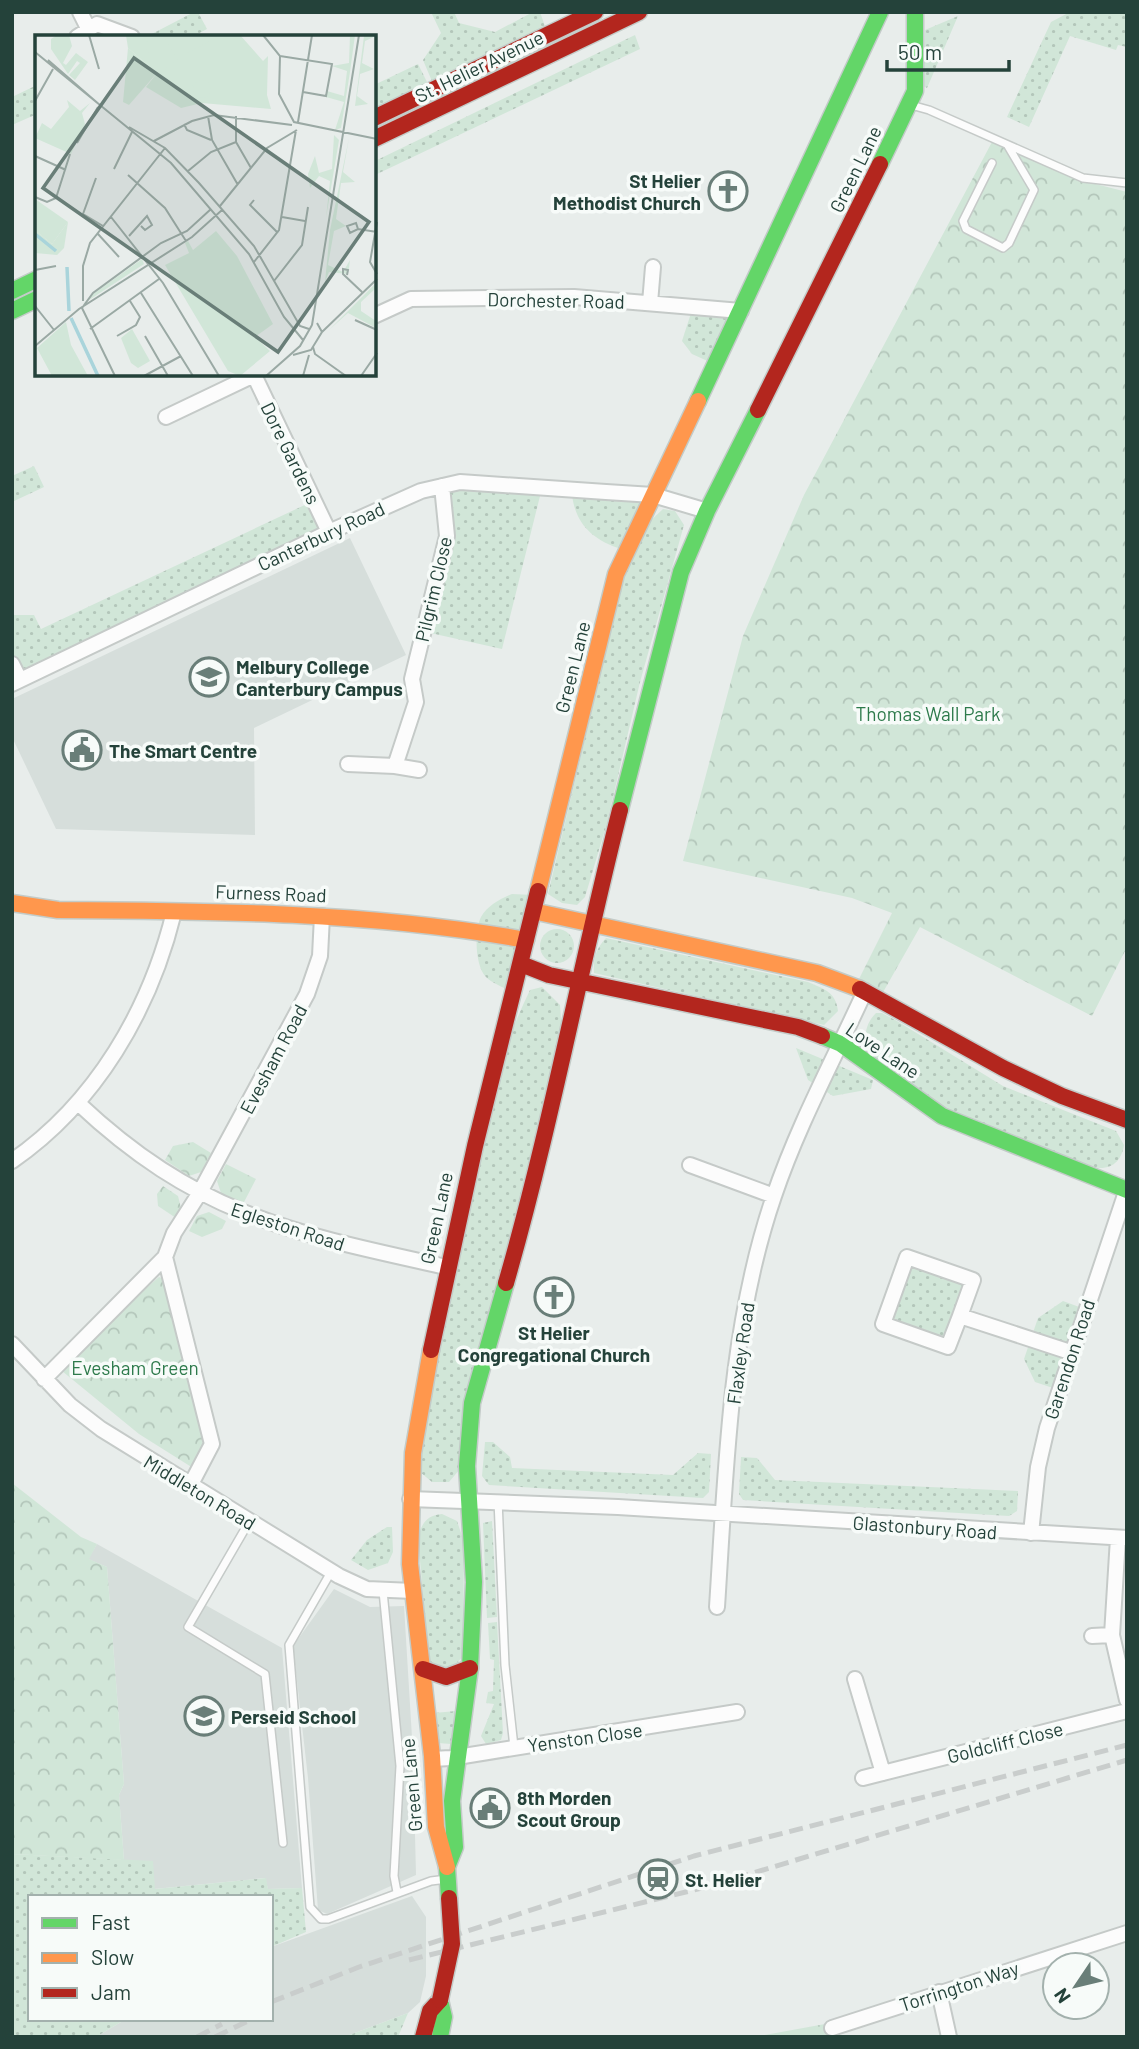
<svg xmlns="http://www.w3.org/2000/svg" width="1139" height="2049" font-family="Barlow,sans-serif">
<defs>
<pattern id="grass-dots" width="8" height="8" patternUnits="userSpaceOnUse" patternTransform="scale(1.75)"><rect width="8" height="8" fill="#d1e6d8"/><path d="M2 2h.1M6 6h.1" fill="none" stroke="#b3c6ba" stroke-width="1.8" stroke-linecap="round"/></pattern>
<pattern id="park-crowns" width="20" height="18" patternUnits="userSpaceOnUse" patternTransform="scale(1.75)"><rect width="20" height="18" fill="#d1e6d8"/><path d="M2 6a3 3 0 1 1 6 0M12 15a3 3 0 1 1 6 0" fill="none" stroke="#b3c6ba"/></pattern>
</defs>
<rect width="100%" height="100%" fill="#e8edeb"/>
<path fill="#d6dedb" d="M350 538 406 655 254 728 255 835 56 829 12 737V699Z
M97 1544 282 1648 302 1888 268 1889 265 1878 154 1889 152 1862 124 1860 119 1795 124 1784 107 1567 88 1559Z
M334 1589 370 1607 404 1606 413 1754 416 1875 327 1914 318 1910 308 1778 293 1646Z
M412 1896 426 1917V1976L420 2002 408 2013 344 2037H96L126 2019H271V1947Z"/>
<path fill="url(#grass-dots)" d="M194 12H198L207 29 192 37H146Z
M431 12H454L459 23 495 32 533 12H540L547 32 434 86 423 60 441 33Z
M1070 12H1127V47L1118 45 1116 50 1070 36 1029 127 1007 117 1051 22Z
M958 16 927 88 923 86 925 30Z
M635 35 640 49 375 175V161Z
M418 64 430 88 375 115 374 85Z
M37 85V114L12 125V97Z
M692 310 734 315 712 363 692 354 682 341Z
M34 466 44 487 12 502V476Z
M460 488 541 492 502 649 426 632 447 490Z
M572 494 647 498 621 549C593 540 575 524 572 494Z
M309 503 321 528 18 677 12 664V615H34L41 629Z
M663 509 675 511 684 525 640 682 607 823 585 897 577 905 562 903 548 894 624 575 646 525Z
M512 894 534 895 510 991C503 987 492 983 486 977 475 966 474 931 481 917 487 906 500 899 512 894Z
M540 946a17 17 0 1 1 34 0a17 17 0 1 1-34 0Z
M606 938 808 982C824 989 836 992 838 1011L824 1025 594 973C593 958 596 949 606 938Z
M542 987 560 1005 562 1033 532 1158 487 1320 460 1469 449 1482H432L420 1472C426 1397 443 1325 458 1251 476 1164 490 1071 530 990Z
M876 1013H882L897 1021 1003 1086 1116 1131 1124 1145C1122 1158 1115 1168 1100 1168 1076 1168 973 1125 949 1112 920 1097 893 1071 867 1051 864 1036 865 1024 876 1013Z
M796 1048 873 1080 871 1089 833 1096 808 1080Z
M910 1260 968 1282 946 1344 888 1322Z
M1063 1301 1082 1308 1056 1389 1035 1382 1024 1359 1038 1318Z
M485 1442H493L510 1457 512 1468 673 1475 698 1453 711 1454 709 1492 703 1498 489 1485 482 1476Z
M741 1457 757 1458 775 1480 1018 1491 1017 1511 1009 1516 743 1500 739 1494Z
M442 1514 457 1521 464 1542 463 1656 452 1669 440 1671 429 1663 418 1538C421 1524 427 1515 442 1514Z
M492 1521 497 1617 487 1618 483 1523Z
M387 1527H392L393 1552 388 1563 368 1570 351 1560 367 1540Z
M497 1622 503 1733 501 1740 486 1744 481 1736 494 1704 486 1703 488 1692 493 1691 494 1660 490 1659 488 1623Z
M456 1711 451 1744 438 1743 434 1713Z
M12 1854 153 1861 155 1889 266 1878 268 1889 302 1888 306 1932 271 1947V1897H30V2019H126L96 2037H12Z
M408 2013 398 2037H344Z"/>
<path fill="url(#park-crowns)" d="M992 142 1072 178 1127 192V947L1092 1016 920 927 882 994 857 983 892 913 852 898 683 861 743 636 804 495Z
M193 1142 211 1153 201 1172 189 1176 165 1160 173 1146Z
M226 1164 256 1179 243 1204 221 1193 217 1181Z
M163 1186 178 1196 181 1208 176 1218 158 1206 157 1194Z
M209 1212 226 1221 222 1229 202 1237 189 1231 197 1216Z
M159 1277 164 1279 204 1437 200 1456 193 1468 139 1434 62 1371 123 1308Z
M12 1483 81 1537 97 1544 89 1559 107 1567 124 1784 119 1795 124 1860 12 1854Z
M825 2024 828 2037H754Z"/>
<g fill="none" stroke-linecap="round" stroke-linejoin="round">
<g stroke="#c5cac8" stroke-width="10">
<path id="lane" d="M911 105 929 110 1083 178 1127 183
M992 163 963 221 966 229 1003 248 1009 243 1034 190 1008 146
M498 1500 505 1665 514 1747
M249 1522 188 1627 265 1674 283 1843
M331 1572 289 1645 310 1907 321 1919H328L431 1881 447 1879
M383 1591 400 1766 394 1876 397 1892"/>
</g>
<g stroke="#c5cac8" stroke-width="18">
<path id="street" d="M80 12 88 28
M77 37 97 24 132 37
M650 303 653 267
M374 316 411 299 574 297 741 311
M254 375 329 532
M166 417 256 374
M12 664 20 680
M12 684 329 532 421 491 460 482 606 492 653 495 707 511
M348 764 395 766 416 702 412 679 447 536 442 486
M395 766 419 770
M78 1103C197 1215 292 1233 446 1267
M12 1161C96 1103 150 1010 174 912
M690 1165 774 1196
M165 1257 212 1444 190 1486
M960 1316 973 1280 907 1257 883 1324 948 1347 960 1316 1070 1352
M12 1344 70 1405 101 1429 339 1576 367 1589 413 1591
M44 1379 165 1257 174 1233 199 1194 307 994 320 956 322 916
M410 1499 618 1507 1127 1538
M1031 1533 1038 1467 1047 1428 1127 1189
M1118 1538 1112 1635 1127 1700
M717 1607C726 1470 729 1327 774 1196 798 1125 834 1059 865 991
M1092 1636 1112 1635
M855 1679 883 1773
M432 1759 451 1758 737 1712
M863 1778 1127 1711
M939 1992 949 2037
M832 2028 1127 1933"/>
</g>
<g stroke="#c3cbc8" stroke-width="19">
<path id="fast" d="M880 164 915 91V12
M12 291 37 279
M12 311 37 299
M698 401 880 12
M620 810 681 572 707 511 758 410
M822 1036 841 1044 942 1116 1127 1190
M449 1898 447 1867 455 1847 452 1801 470 1668 474 1582 467 1466 472 1403 506 1283
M440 2000 444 2017 440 2037"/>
</g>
<g stroke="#c3cbc8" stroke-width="19">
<path id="slow" d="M538 891 616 574 698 401
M12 903 58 910C215 911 371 912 526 940
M533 911 817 973 860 989
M431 1350 413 1453 410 1564 432 1756 436 1827 447 1867"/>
</g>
<g stroke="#c3cbc8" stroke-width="19">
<path id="jam" d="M374 118 595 12
M374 139 639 12
M758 410 880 164
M521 964 549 975 798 1027 822 1036
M860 989 1003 1068 1062 1096 1127 1120
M506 1283C551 1127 580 967 620 810
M431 1350 475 1146 538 891
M423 1669 446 1677 470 1668
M423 2037 430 2011 440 2000"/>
</g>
<use href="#lane" stroke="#fcfcfc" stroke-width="7"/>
<use href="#street" stroke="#fcfcfc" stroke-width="14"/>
<use href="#fast" stroke="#63d668" stroke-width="16"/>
<use href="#slow" stroke="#ff974d" stroke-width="16"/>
<use href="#jam" stroke="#b3261e" stroke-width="16"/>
<path stroke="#c9cdcc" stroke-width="5" stroke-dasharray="14 7" stroke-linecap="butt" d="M409 1960 710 1886 1127 1760
M271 2002 359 1967 694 1856 1127 1745
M197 2037 222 2024
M215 2037 252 2019"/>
<g stroke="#c3cbc8" stroke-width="19" stroke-linecap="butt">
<path id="jam-bridge" d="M440 2000 452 1944 449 1898"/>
</g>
<use href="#jam-bridge" stroke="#b3261e" stroke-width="16"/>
</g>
<defs>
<g id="church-ring" transform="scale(2.0125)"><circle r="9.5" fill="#f7fbf9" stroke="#697e78" stroke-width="1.5"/><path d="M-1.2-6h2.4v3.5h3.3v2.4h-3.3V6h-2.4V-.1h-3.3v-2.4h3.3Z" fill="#697e78"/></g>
<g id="university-ring" transform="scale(2.0125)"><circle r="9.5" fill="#f7fbf9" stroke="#697e78" stroke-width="1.5"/><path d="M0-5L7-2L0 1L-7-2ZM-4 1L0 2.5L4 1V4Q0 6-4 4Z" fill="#697e78"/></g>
<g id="civic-ring" transform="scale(2.0125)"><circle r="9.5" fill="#f7fbf9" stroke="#697e78" stroke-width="1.5"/><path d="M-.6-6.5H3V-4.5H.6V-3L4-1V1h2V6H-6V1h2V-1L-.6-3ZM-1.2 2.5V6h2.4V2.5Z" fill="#697e78"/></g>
<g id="school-ring" transform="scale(2.0125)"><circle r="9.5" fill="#f7fbf9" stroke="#697e78" stroke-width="1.5"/><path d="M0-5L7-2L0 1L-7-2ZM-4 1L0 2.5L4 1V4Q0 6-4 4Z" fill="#697e78"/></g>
<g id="station-ring" transform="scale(2.0125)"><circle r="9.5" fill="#f7fbf9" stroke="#697e78" stroke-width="1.5"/><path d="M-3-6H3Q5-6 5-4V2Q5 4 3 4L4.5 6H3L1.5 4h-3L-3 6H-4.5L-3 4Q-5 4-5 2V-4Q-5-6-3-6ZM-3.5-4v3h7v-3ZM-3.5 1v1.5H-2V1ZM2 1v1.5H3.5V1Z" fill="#697e78"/></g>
</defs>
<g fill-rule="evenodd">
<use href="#church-ring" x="728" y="191"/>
<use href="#university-ring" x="209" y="677"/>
<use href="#civic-ring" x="82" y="750"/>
<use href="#church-ring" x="554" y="1297"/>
<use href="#school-ring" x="204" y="1716"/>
<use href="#civic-ring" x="490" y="1808"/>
<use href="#station-ring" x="658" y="1879"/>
</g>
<g text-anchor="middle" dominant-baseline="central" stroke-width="7" stroke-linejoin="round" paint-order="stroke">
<g font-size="19" fill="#24423a" stroke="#f7fbf9">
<text transform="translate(479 66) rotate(-26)">St. Helier Avenue</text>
<text transform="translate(855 169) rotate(-64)">Green Lane</text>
<text transform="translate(556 300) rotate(1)">Dorchester Road</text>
<text transform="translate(291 453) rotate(64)">Dore Gardens</text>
<text transform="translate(321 536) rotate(-25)">Canterbury Road</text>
<text transform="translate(433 589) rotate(-77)">Pilgrim Close</text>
<text transform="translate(572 667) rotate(-76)">Green Lane</text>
<text transform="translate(271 893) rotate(2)">Furness Road</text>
<text transform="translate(883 1050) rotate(34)">Love Lane</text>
<text transform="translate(273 1059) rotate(-62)">Evesham Road</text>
<text transform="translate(436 1218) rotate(-78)">Green Lane</text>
<text transform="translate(288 1226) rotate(18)">Egleston Road</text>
<text transform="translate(740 1353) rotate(-82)">Flaxley Road</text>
<text transform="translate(1069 1359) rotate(-72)">Garendon Road</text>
<text transform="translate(200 1492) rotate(31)">Middleton Road</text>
<text transform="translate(925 1527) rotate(4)">Glastonbury Road</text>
<text transform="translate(585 1737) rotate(-8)">Yenston Close</text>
<text transform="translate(1005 1742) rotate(-14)">Goldcliff Close</text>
<text transform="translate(411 1785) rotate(-95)">Green Lane</text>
<text transform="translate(959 1986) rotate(-18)">Torrington Way</text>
</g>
<g font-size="19" font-weight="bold" fill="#24423a" stroke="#f7fbf9" text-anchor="start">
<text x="701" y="180" text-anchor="end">St Helier<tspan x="701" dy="22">Methodist Church</tspan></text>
<text x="236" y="666">Melbury College<tspan x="236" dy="22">Canterbury Campus</tspan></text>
<text x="109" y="750">The Smart Centre</text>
<text x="554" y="1332" text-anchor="middle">St Helier<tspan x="554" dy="22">Congregational Church</tspan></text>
<text x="231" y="1716">Perseid School</text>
<text x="517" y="1797">8th Morden<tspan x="517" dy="22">Scout Group</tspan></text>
<text x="685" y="1879">St. Helier</text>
</g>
<g font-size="19" fill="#2d7a4b" stroke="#f7fbf9">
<text x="928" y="713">Thomas Wall Park</text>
<text x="135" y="1367">Evesham Green</text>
</g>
</g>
<g transform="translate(35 35)">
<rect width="341" height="341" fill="#e8edeb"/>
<path d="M22 0H34L37 11 28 28 31 30 41 18 53 27 40 45 34 40 45 28 42 26 33 39 16 14V4ZM315 0H320L315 37 306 93 300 95 309 67 291 62 292 56 309 61 312 36 297 31 314 28ZM329 1H341L330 6 327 28 339 34 325 39 322 61 333 69 320 71ZM93 13 122 38 94 70 88 67ZM299 100 304 105 291 183 295 146 284 141 275 153 273 139 280 121 284 138 297 134ZM314 103 308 137 320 147 306 148 301 184 311 191 299 196 293 230 308 237 315 225 314 233 312 239 294 237 290 247 295 195ZM0 164 33 187 17 209 0 195ZM107 224 109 229 48 269 58 259ZM340 249 341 253 326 267V276L341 286V293L313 278 294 295Z" fill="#d1e6d8"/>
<path d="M33 187 29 213 22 220 0 218V195L17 209Z" fill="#d1e6d8"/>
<path d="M91 0H205L228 26 233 21 232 60 236 74 167 68 146 73 111 52 122 38 93 13ZM32 65 45 76 55 68 47 78 50 89 36 119 0 103 7 88 16 94 34 72ZM181 196 202 221 238 289 220 302 235 316 205 341 193 336 130 230 154 218 150 208 153 206 158 215ZM31 287 36 310 53 341H17L2 313ZM97 294 115 326 103 333 96 328 86 303Z" fill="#d1e6d8"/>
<path d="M123 0H128L143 25 126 37 108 9ZM144 0H175L177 5 148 20 139 3ZM190 5 204 19 181 40 167 26ZM160 29 169 36 154 55 145 47ZM158 54a9 9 0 1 1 18 0a9 9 0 1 1-18 0Z" fill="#d1e6d8"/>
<path fill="none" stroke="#a9d4db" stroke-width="3.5" d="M0 199 21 216M32 232 34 276M36 283 63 341"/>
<path fill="none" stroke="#9aa9a4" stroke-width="2" d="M54 0 64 34M228 0 245 21 244 59 259 87 342 104M0 17 136 128 214 219 249 282 268 305M245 21 297 29 291 61 268 57M13 25 66 71M0 66 18 34M173 81 177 105 203 150M201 81V107L216 133M263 87 277 0M149 89 152 95 176 105M94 92 130 113 164 148 219 211 265 291 274 294M119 106 157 86 179 80 257 90M42 108 63 72M0 121 31 135M79 134 97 97M153 136 176 117 201 107M93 140 130 173 151 206M61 143 48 179 68 191M0 162 12 167 21 163 35 119M219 165 215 170 243 198M185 171 232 113 262 95M76 182 128 248 184 341M247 182 270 186M342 187 335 227 342 239M323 194 321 188 312 191 315 198 323 194 342 197M63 199 84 222M94 201 112 181 117 190 110 195 106 191M219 227 244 195 261 95M0 235 21 231M312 240 313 235 308 234V239L327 257M239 246 267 210 273 172M106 258 158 341M48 266V231L55 208 130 113M0 271 19 295M47 273 58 258 126 208 152 196 176 174M47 273 80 341M320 285 342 295M277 290 324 0M55 294 124 244M287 297 342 244M82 301 101 290 105 282 95 266M110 301 133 341M0 311 44 274 157 202 187 175M278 312 280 319 311 341M258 320 276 315 287 297 282 288M109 341 146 321M231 341 265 311 277 290M268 341 274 320M326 341 342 318"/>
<path fill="#697e78" fill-opacity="0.15" stroke="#697e78" stroke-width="3.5" d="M99 23 334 187 243 317 8 153Z"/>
<rect width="341" height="341" fill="none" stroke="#24423a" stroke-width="3.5"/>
</g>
<rect width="1139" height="2049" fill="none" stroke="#24423a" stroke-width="28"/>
<rect x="28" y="1895" width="245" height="126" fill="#f7fbf9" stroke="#a3b1ad" stroke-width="2"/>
<rect x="42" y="1918" width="35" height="10" fill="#63d668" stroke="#a3b1ad" stroke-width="2"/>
<text x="91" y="1930" font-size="21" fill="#24423a">Fast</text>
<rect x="42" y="1953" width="35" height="10" fill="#ff974d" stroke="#a3b1ad" stroke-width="2"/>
<text x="91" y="1965" font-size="21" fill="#24423a">Slow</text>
<rect x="42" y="1988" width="35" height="10" fill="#b3261e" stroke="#a3b1ad" stroke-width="2"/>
<text x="91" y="2000" font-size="21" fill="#24423a">Jam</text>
<g transform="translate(1076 1986) rotate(235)"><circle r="33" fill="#f7fbf9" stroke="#a3b1ad" stroke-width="2"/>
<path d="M0-5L12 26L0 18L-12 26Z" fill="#697e78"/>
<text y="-10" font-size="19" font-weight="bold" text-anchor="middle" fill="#24423a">N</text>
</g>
<path d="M887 60v10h122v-10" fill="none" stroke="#24423a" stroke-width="3.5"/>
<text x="898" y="60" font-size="21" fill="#24423a" stroke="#f7fbf9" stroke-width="5" paint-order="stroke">50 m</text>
</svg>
